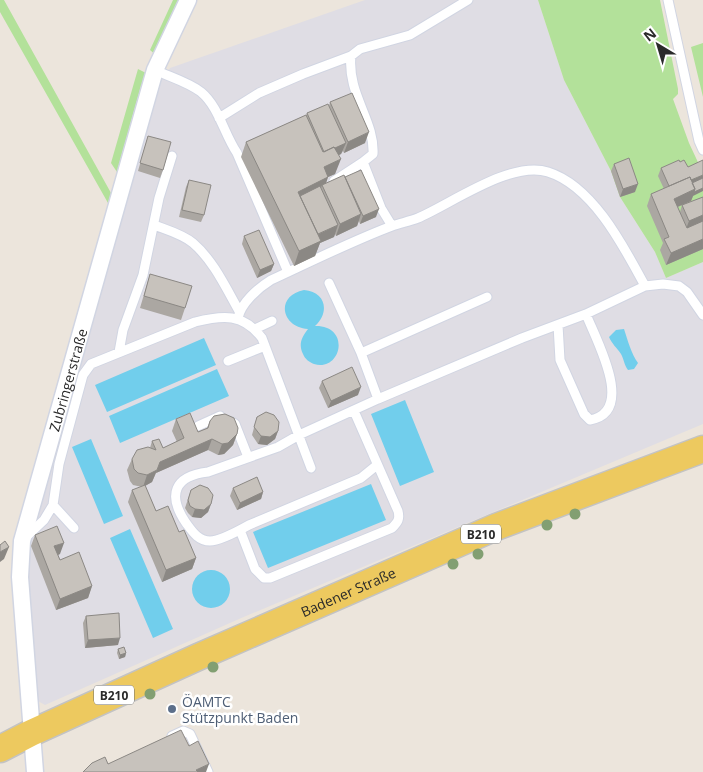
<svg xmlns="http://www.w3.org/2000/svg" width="703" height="772" font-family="'Open Sans',sans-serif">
<rect width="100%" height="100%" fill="#ece5dc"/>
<path fill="#dfdde4" d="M365 0H538L564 80 611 171 620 197 655 252 666 278 703 262V424L239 619 45 705 38 701 27 575V552L155 88 170 68Z"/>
<path fill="#b3e19a" d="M0 0H4L111 193 108 203 0 12Z
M173 0H183L157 56 150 50Z
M538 0H660L678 89V94L673 99 689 143 703 173V262L666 278 655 252 620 197 611 171 564 80Z
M703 43V97L691 47Z
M138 69 148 74 141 86 117 172 111 163Z"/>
<path fill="#71ceec" d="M304 290C326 292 330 312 315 326 351 325 342 372 314 364 309 362 305 359 303 354 298 344 302 337 308 329 281 327 275 296 304 290Z
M624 329C628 341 631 353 638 363L634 369 628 370C624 365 624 359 621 354 617 348 612 344 609 337L616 330Z
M204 338 216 365 107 412 95 385Z
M217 369 229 396 120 443 109 416Z
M405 400 434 472 400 486 371 414Z
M91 439 123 516 104 524 72 447Z
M371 484 386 520 268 568 253 532Z
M130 529 173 629 153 638 110 538Z
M192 589a19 19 0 1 1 38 0a19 19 0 1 1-38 0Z"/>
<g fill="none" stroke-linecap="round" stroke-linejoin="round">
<g stroke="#d1d5e2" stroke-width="11">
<path id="lane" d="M668 0 699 141 703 150
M155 70C170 77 188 82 201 92 219 107 224 134 237 153L288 272
M219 118 259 93 303 74 351 56
M334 181 363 162
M154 225C167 230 182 234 193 243 213 260 226 288 239 311
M392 226 381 208 363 162 373 154C375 121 347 94 351 56L360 49 410 35 468 0
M329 283 361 353
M238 318C241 303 258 288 271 280 310 262 352 241 392 226 401 223 410 221 418 218 451 204 511 160 548 172 593 186 624 247 645 286
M558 325 560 360 584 414 590 420C637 412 595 338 586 314
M255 329 272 321
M119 352 123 330 143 275 159 198 172 156
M228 361 265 346
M378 399 361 353 487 297
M232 422 235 424 248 457
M198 426 220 416
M377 465 361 478 249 525C240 530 220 541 210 541 198 541 192 531 186 523 167 495 174 476 208 472L278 447 299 435 378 399 522 338 586 314 645 286 663 284 679 286 687 292 703 315
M53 505 74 528
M240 530 255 569 264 578H270L392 528C398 522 400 519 398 511L354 411
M26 537 44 520 53 505 59 464 83 375 91 364 195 322C223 315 243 313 262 338L311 468
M172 736 183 731 190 734 208 772"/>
</g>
<g stroke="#d1d5e2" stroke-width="19">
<g id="street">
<path id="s1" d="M35 772 20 577 22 541 155 70 188 0"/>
</g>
</g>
<g stroke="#c3c3c3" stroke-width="29">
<g id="primary">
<path id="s2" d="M0 749 31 733 198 657 496 527 703 449"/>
</g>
</g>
<use href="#lane" stroke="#fff" stroke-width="9"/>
<use href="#street" stroke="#fff" stroke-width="16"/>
<use href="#primary" stroke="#edc95f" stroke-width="26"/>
</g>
<g fill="#829f72">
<circle cx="575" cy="514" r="5.5"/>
<circle cx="547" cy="525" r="5.5"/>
<circle cx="478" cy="554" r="5.5"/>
<circle cx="453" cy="564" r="5.5"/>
<circle cx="213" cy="667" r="5.5"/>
<circle cx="150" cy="694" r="5.5"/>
</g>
<path fill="#aba7a2" d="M330 102 365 143 344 153 343 151 341 154 339 155 335 174 328 177 326 183 345 178V177L376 217 360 224 359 221 357 226 336 236 335 234 334 237 320 243 315 256 294 266 241 157 246 142 306 115 307 113 329 106Z
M148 136 163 170 160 178 138 171Z
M680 162 688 167 693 196 691 201 678 207 680 212 682 205 703 197V249L666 265 660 250 663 243 647 206 651 194 664 189 658 176 661 168Z
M614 164 635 192 620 197 611 171Z
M189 180 204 215 201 222 179 217 186 187Z
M244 236 274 264 271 271 257 278 242 244Z
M150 274 185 308 181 320 140 308Z
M322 381 358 395 328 408 319 388Z
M257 417 278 431 275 439 267 445 258 444 252 435Z
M176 419 198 432 207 428 210 421 237 434 233 445 224 454 218 455 208 450 156 473 152 482 145 486 156 511 179 532 196 558 192 569 162 582 128 502 132 490 142 487 133 485 130 481 127 470 132 459 150 448 152 441 163 448 177 442 172 431Z
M233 488 263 492 261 499 237 510 230 496Z
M191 490 211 504 208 512 201 518 192 517 188 513 185 508Z
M35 535 60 554 58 555 60 560 92 586 88 598 56 610 31 546Z
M86 616 118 645 85 648 83 623Z
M118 649 126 653 125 657 119 659 117 653Z"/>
<path fill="#8b8884" d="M369 132 365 143 344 153 348 142Z
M346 143 341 154 320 164 324 152Z
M341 159 335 174 328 177 324 189 322 185 319 194 302 202 298 192 324 167Z
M703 175V181L670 189Z
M638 184 635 192 620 197 623 189Z
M703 188V191L693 196 691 201 670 210 674 199 695 189Z
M379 209 376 217 360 224 363 216Z
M361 214 357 226 336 236 340 224Z
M703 215V222L686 229 689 221Z
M338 225 334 237 320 243 315 256 294 266 299 251 317 235Z
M703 239V249L666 265 671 253Z
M274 264 271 271 257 278 260 270Z
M361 387 358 395 328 408 331 401Z
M278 431 275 439 267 445 258 444 261 436Z
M237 434 233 445 224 454 218 455 222 444Z
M212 439 208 450 156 473 160 462Z
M157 470 152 482 143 487 147 475Z
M263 492 261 499 237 510 240 503Z
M211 504 208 512 201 518 192 517 195 509Z
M64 543 60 554 50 558 54 546Z
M9 547 4 559 0 562V552Z
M196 558 192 569 162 582 166 570Z
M92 586 88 598 56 610 60 599Z
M120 638 118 645 85 648 88 640Z
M126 653 125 657 119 659 120 655Z
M209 764 206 772H196V770Z"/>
<path fill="#c7c2bc" stroke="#8b8884" d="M352 93 369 132 348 142 330 102Z
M328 104 346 143 335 148 334 147 324 152 307 113Z
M306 115 323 152 334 147 341 159 324 167 328 177 298 192 321 241 299 251 246 142Z
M148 136 171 142 163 170 140 163Z
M629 158 638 184 623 189 614 164Z
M679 160 680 162 684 160 688 167 703 160V175L691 180 690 177 669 186 661 168Z
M361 170 379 209 363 216 345 177Z
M344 175 361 214 340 224 322 185Z
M690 177 695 189 674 199 687 228 703 221V239L671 253 664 239 669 237 651 194Z
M703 178V188L694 192 695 189 692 183Z
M189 180 211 185 204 215 182 210Z
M320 186 338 225 318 234 300 196Z
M703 197V215L689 221 682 205Z
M259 230 274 264 260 270 244 236Z
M150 274 192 286 185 308 144 296Z
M352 367 361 387 331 401 322 381Z
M266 412 274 415 279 422 278 431 270 437 261 436 254 427 257 417Z
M190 413 198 432 208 428 210 421 214 416 225 414 234 418 238 428 237 434 228 443 222 444 212 439 160 462 157 470 147 475 138 473 134 469 132 459 137 450 148 447 156 450 152 441 159 439 163 448 184 438 176 419Z
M257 477 263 492 240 503 233 488Z
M145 485 156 511 168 506 179 532 184 530 196 558 166 570 132 490Z
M200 485 208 488 213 495 211 504 204 510 195 509 190 506 188 500 191 490Z
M57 526 64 543 54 546 60 560 79 552 92 586 60 599 35 535Z
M5 541 9 547 0 552V545Z
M119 613 120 638 88 640 86 616Z
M124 647 126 653 120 655 118 649Z
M181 730 189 746 198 741 209 764 196 770 198 772H83L92 763 105 757 108 764Z"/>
<circle fill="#5c6f8a" stroke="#fff" stroke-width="2" cx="172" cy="709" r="5"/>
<g text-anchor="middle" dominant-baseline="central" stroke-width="5" stroke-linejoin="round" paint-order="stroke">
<g fill="#fff" stroke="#6a6a6a" stroke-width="1">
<rect x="461" y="524.5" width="40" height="19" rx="4"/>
<rect x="94" y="685.5" width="40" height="19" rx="4"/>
</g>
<g font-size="12" font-weight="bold" fill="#2a2a2a">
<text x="481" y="534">B210</text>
<text x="114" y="695">B210</text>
</g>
<g font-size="14" fill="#2a2a2a" stroke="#fff">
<text stroke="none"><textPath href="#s1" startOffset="399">Zubringerstraße</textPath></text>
<text stroke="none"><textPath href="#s2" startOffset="382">Badener Straße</textPath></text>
</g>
<g font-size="14" fill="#4e5e75" stroke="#fff" text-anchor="start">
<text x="182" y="701">ÖAMTC<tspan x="182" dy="16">Stützpunkt Baden</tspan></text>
</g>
</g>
<g transform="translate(658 45) rotate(322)" stroke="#ffffff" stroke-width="4" paint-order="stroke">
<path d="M0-4L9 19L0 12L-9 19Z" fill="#2a2a2a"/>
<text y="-8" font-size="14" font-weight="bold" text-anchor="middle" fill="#2a2a2a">N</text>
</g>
</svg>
